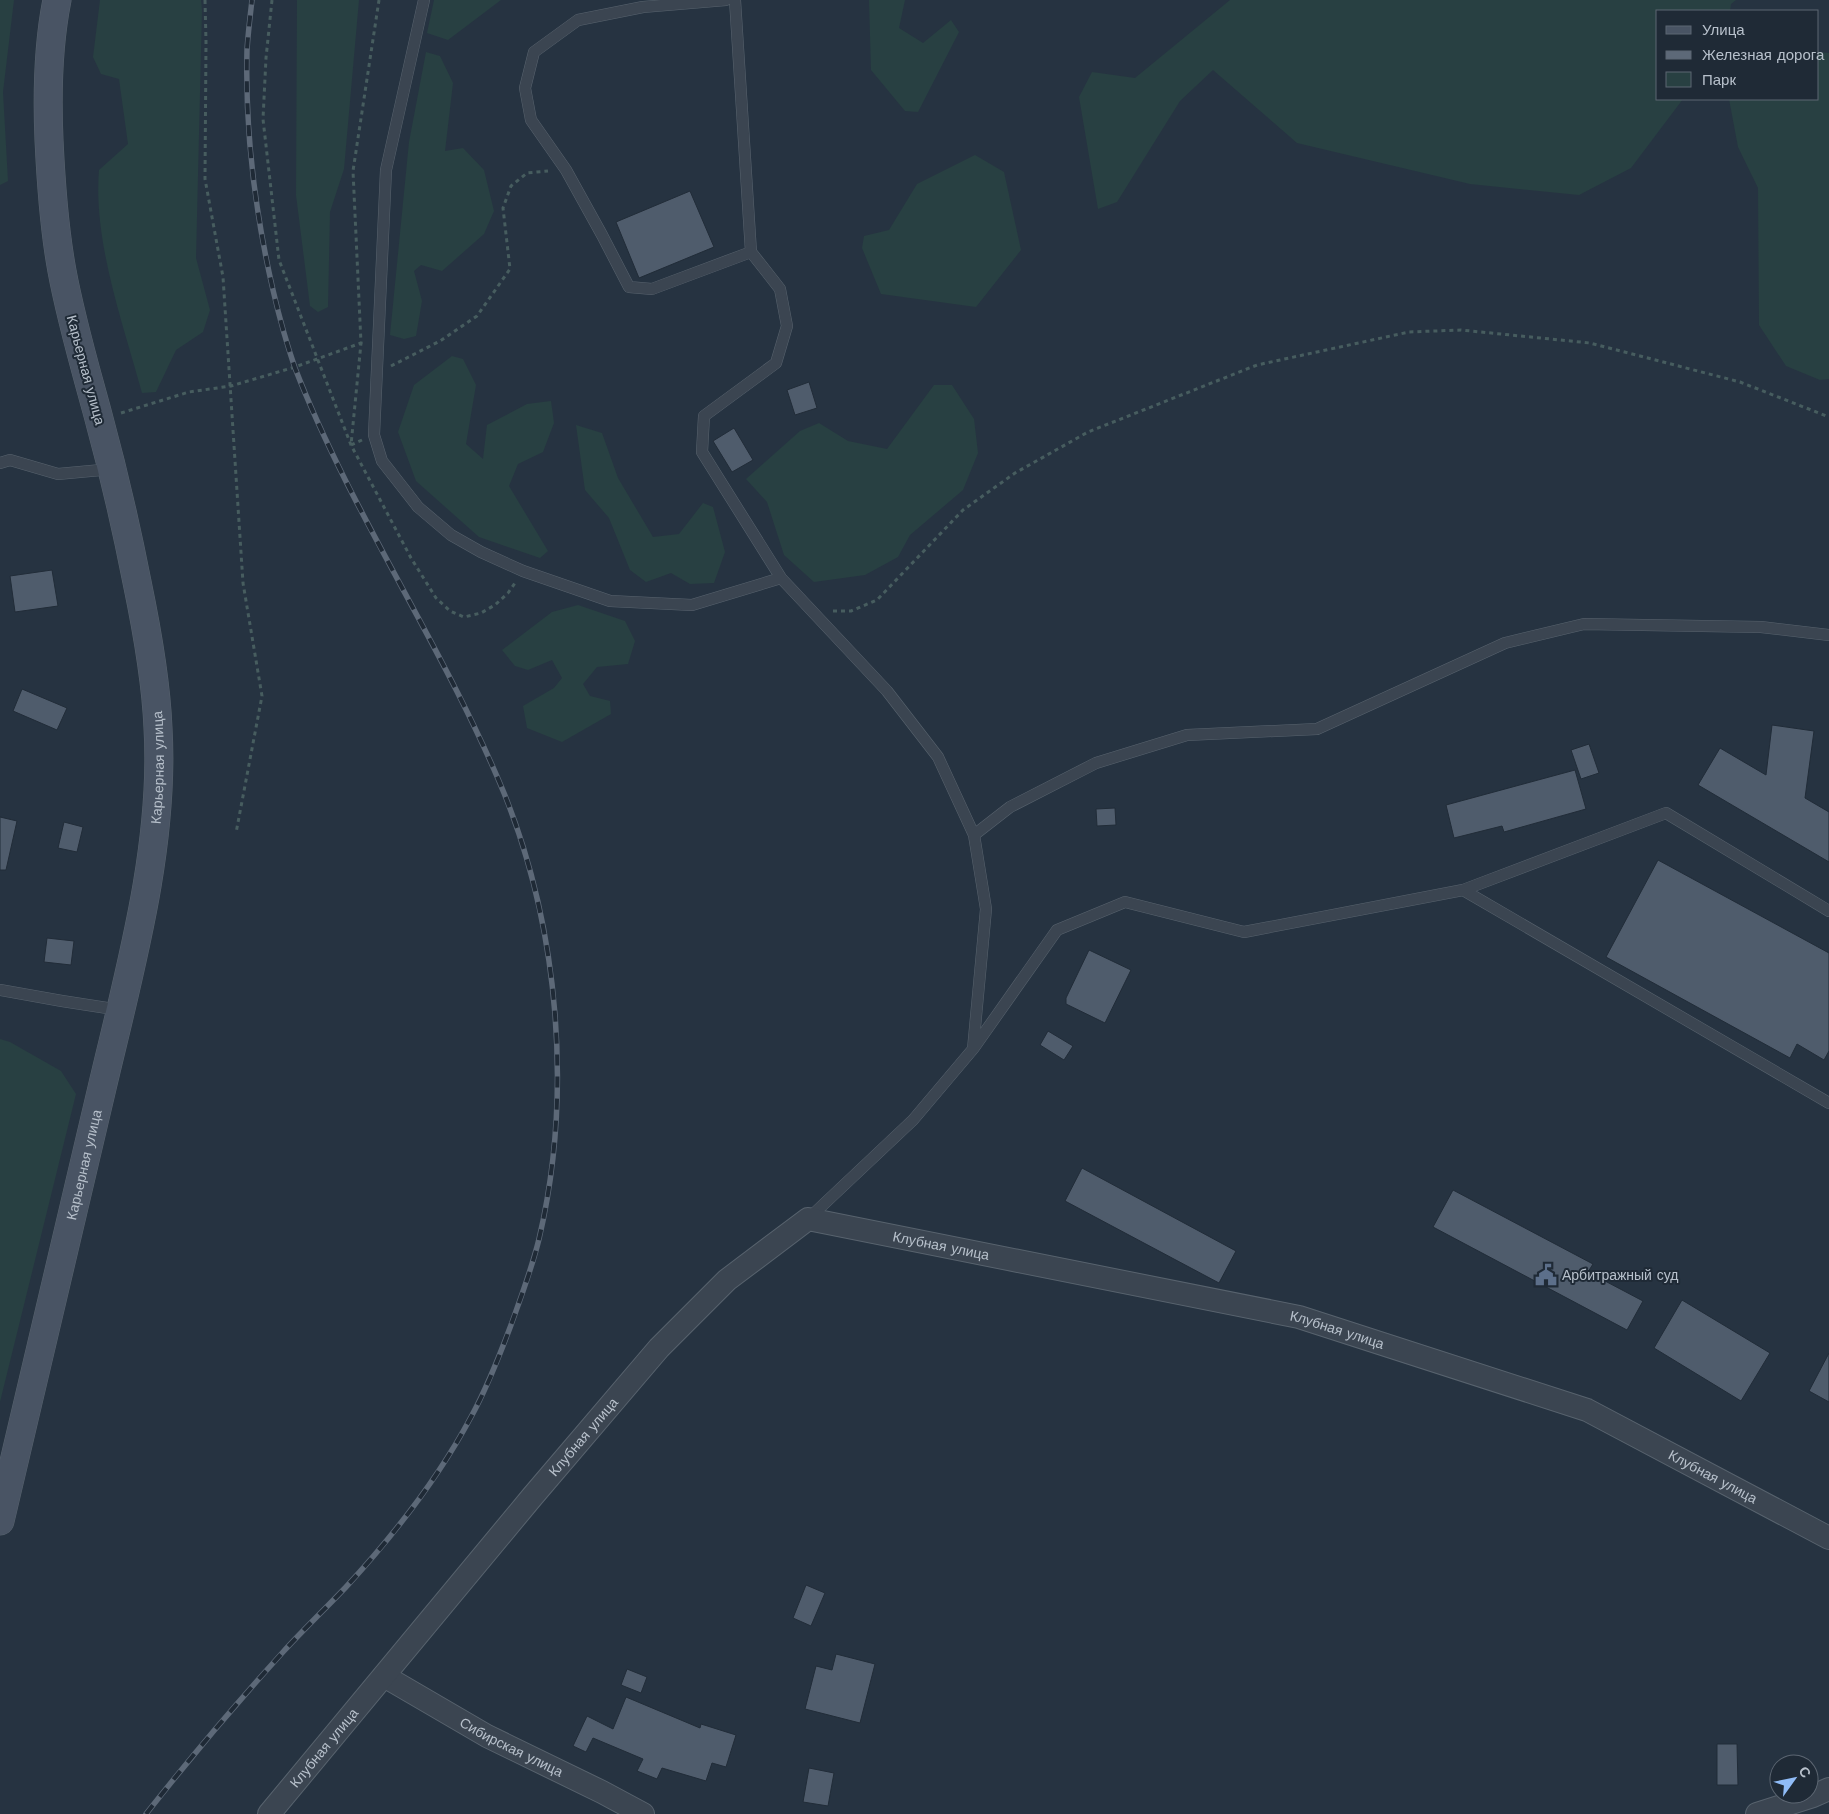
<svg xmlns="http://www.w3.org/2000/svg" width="1829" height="1814" font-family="'Work Sans',sans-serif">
<rect width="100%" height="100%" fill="#263341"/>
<path fill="#284042" d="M0 0H14L3 92 8 181 0 185Z
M100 0H201L202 10 196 258 210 310 203 332 176 350 156 392 142 393C123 323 93 242 99 170L128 144 119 79 101 74 93 57Z
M297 0H359L344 169 330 212 328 307 318 312 310 306 296 195Z
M434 0H501L448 40 427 33Z
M869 0H905L899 28 923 43 951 20 959 32 918 112 905 111 871 70Z
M1230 0H1736L1731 4 1730 11H1658V99H1683L1631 168 1579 195 1470 184 1297 143 1213 70 1180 101 1117 202 1098 209 1079 97 1092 72 1135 78Z
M426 52 440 56 453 83 445 151 463 148 484 170 494 211 484 234 442 271 421 265 414 271 422 301 416 336 404 339 390 335 409 142Z
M1818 52 1829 53V379L1820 380 1786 366 1759 325 1758 188 1738 147 1729 99H1818Z
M975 155 1004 172 1021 250 976 307 881 294 862 248 864 236 889 230 917 184Z
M452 356 463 359 476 385 466 444 483 459 487 425 527 404 551 401 554 423 543 452 518 464 509 486 548 551 540 558 479 537 416 481 398 432 414 385Z
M934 385H952L974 419 978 453 963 490 910 535 898 557 865 575 814 582 784 555 767 502 746 479 800 431 819 423 848 441 887 449Z
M576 425 602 433 618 478 653 537 679 534 703 503 713 507 725 552 714 583 690 584 671 573 646 582 630 570 609 518 585 490Z
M578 605 625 621 635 641 628 664 597 667 583 684 590 696 610 701 611 714 562 742 527 728 523 706 554 688 562 678 552 660 528 670 515 666 502 650 552 612Z
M0 1039 10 1042 61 1071 76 1094 0 1402Z"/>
<path fill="#4f5c6c" stroke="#212c38" d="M690 191 714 247 639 278 616 222Z
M809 382 817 408 795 415 787 390Z
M734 428 753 460 732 472 713 441Z
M52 570 58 606 15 612 10 576Z
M22 689 67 708 57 730 13 711Z
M1772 725 1814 731 1805 798 1829 812V862L1698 785 1720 748 1766 775Z
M1589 744 1599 773 1581 779 1571 750Z
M1575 770 1586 809 1504 832 1502 826 1454 838 1446 805Z
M1115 808 1116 825 1097 826 1096 809Z
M0 817 17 821 6 870H0Z
M64 822 83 827 77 852 58 848Z
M1658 860 1829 953V1051L1824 1060 1797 1044 1790 1058 1606 957Z
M47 938 74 941 71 965 44 962Z
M1089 950 1131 970 1105 1023 1066 1004V998Z
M1048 1031 1073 1046 1064 1060 1040 1045Z
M1082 1168 1236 1251 1219 1283 1065 1201Z
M1453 1190 1593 1264 1588 1272 1643 1301 1627 1330 1433 1227Z
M1682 1300 1770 1353 1741 1401 1654 1348Z
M1829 1353V1402L1809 1391Z
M806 1585 825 1593 811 1626 793 1618Z
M836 1654 875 1664 860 1723 805 1709 816 1666 832 1670Z
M627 1669 647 1677 641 1693 621 1685Z
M626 1697 700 1728 701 1724 736 1735 726 1767 712 1763 706 1781 662 1768 657 1779 637 1771 643 1759 593 1738 586 1752 573 1746 587 1716 613 1729Z
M1717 1744H1737L1738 1785H1717Z
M809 1768 834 1773 828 1806 803 1802Z"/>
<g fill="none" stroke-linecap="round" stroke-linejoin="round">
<g stroke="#58636e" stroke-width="12">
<path id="lane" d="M424 0 386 170 374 435 382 461 418 507 451 535 481 552 523 571 610 601 692 605 781 578
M726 0 643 7 578 20 534 52 525 88 531 120 566 170 602 235 629 287 652 289 751 252 780 289 787 326 776 363 704 416 702 452 781 578 887 691 938 757 974 835 986 909 973 1049
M735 0 751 252
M0 463 10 460 58 474 112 469
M974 835 1010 807 1096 763 1187 735 1317 729 1505 643 1584 624 1761 627 1829 635
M1463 890 1829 1103
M0 990 62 1001 120 1010
M808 1219 913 1120 973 1049 1057 930 1125 902 1244 932 1463 890 1666 813 1829 911"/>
</g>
<g stroke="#58636e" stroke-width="24">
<g id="street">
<path id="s1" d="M384 1676 487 1736 602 1792 643 1814"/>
<path id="s2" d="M269 1814 532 1497 659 1348 727 1280 808 1219 1299 1317 1587 1410 1829 1538"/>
<path d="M1757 1814 1813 1796 1829 1789"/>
</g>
</g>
<g stroke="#58636e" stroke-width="29">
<g id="secondary">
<path id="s3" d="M0 1521C34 1376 68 1232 102 1088 129 973 165 847 158 728 156 679 147 630 137 582 126 526 113 470 98 415 85 367 71 320 62 271 54 228 51 183 49 140 47 93 48 45 57 0"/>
</g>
</g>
<path stroke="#475d5f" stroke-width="3" stroke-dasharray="4 4" stroke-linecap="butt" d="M205 0 206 42 205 179 223 277 243 583 262 696 236 833
M272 0 266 58 263 119 279 260 351 445 411 558 436 598 450 611 464 617 481 613 495 605 508 593 515 583
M391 366 440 341 477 316 510 269 503 208 511 186 527 173 548 171
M121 413 189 392 231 386 295 367 361 343 363 345
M362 440 351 445 361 343 353 171 379 0
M833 611H851L877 600 963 510 1015 473 1088 432 1257 365 1409 332 1461 330 1590 343 1740 382 1829 417"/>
<use href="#lane" stroke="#3b4551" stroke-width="11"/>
<use href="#street" stroke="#3b4551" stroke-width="22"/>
<use href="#secondary" stroke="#495464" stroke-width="28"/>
<g stroke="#5d6978" stroke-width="5.5">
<path id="rail" d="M146 1814C190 1758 235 1705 283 1652 303 1630 325 1609 346 1587 393 1536 438 1479 471 1417 487 1388 499 1357 511 1325 521 1297 532 1268 539 1239 573 1094 559 930 504 793 444 647 352 515 295 368 286 342 279 316 273 290 255 212 245 130 247 50 248 34 250 17 252 0"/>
</g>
<use href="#rail" stroke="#1f2a36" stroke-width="4" stroke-dasharray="11" stroke-linecap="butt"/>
</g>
<defs>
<g id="civic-bare" transform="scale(1.725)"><path d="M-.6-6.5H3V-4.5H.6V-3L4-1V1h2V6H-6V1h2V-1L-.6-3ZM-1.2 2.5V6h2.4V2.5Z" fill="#5c6f8a" stroke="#1f2a36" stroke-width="2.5" paint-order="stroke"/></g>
</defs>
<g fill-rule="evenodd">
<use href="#civic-bare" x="1546" y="1275"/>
</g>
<g text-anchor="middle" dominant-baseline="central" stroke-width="4" stroke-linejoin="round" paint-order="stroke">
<g font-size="14" fill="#b7c0cb" stroke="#1f2a36">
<text transform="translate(86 370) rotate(75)">Карьерная улица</text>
<text stroke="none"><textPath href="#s3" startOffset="771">Карьерная улица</textPath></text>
<text stroke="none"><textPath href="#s3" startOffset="366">Карьерная улица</textPath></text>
<text stroke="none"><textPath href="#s2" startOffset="941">Клубная улица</textPath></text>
<text stroke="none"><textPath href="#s2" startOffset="1346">Клубная улица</textPath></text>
<text stroke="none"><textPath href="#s2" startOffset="491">Клубная улица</textPath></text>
<text stroke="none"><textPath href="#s2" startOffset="1751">Клубная улица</textPath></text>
<text stroke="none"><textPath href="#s1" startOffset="146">Сибирская улица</textPath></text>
<text stroke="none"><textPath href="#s2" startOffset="86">Клубная улица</textPath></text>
</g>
<g font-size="14" fill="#b7c0cb" stroke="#1f2a36" text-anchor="start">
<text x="1562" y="1275">Арбитражный суд</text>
</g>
</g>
<rect x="1656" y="10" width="162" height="90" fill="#1f2a36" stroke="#5c6672"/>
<rect x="1666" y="26" width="25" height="8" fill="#495464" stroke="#5c6672"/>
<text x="1702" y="35" font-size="15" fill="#b7c0cb">Улица</text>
<rect x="1666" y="51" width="25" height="8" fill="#5d6978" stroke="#5c6672"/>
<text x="1702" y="60" font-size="15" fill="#b7c0cb">Железная дорога</text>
<rect x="1666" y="72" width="25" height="15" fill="#284042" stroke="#5c6672"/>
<text x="1702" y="85" font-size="15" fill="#b7c0cb">Парк</text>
<g transform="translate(1794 1779) rotate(57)"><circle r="24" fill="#1f2a36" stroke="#5c6672"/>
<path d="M0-4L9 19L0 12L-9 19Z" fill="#90bcf7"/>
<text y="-8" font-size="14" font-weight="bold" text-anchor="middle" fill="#b7c0cb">С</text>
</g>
</svg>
